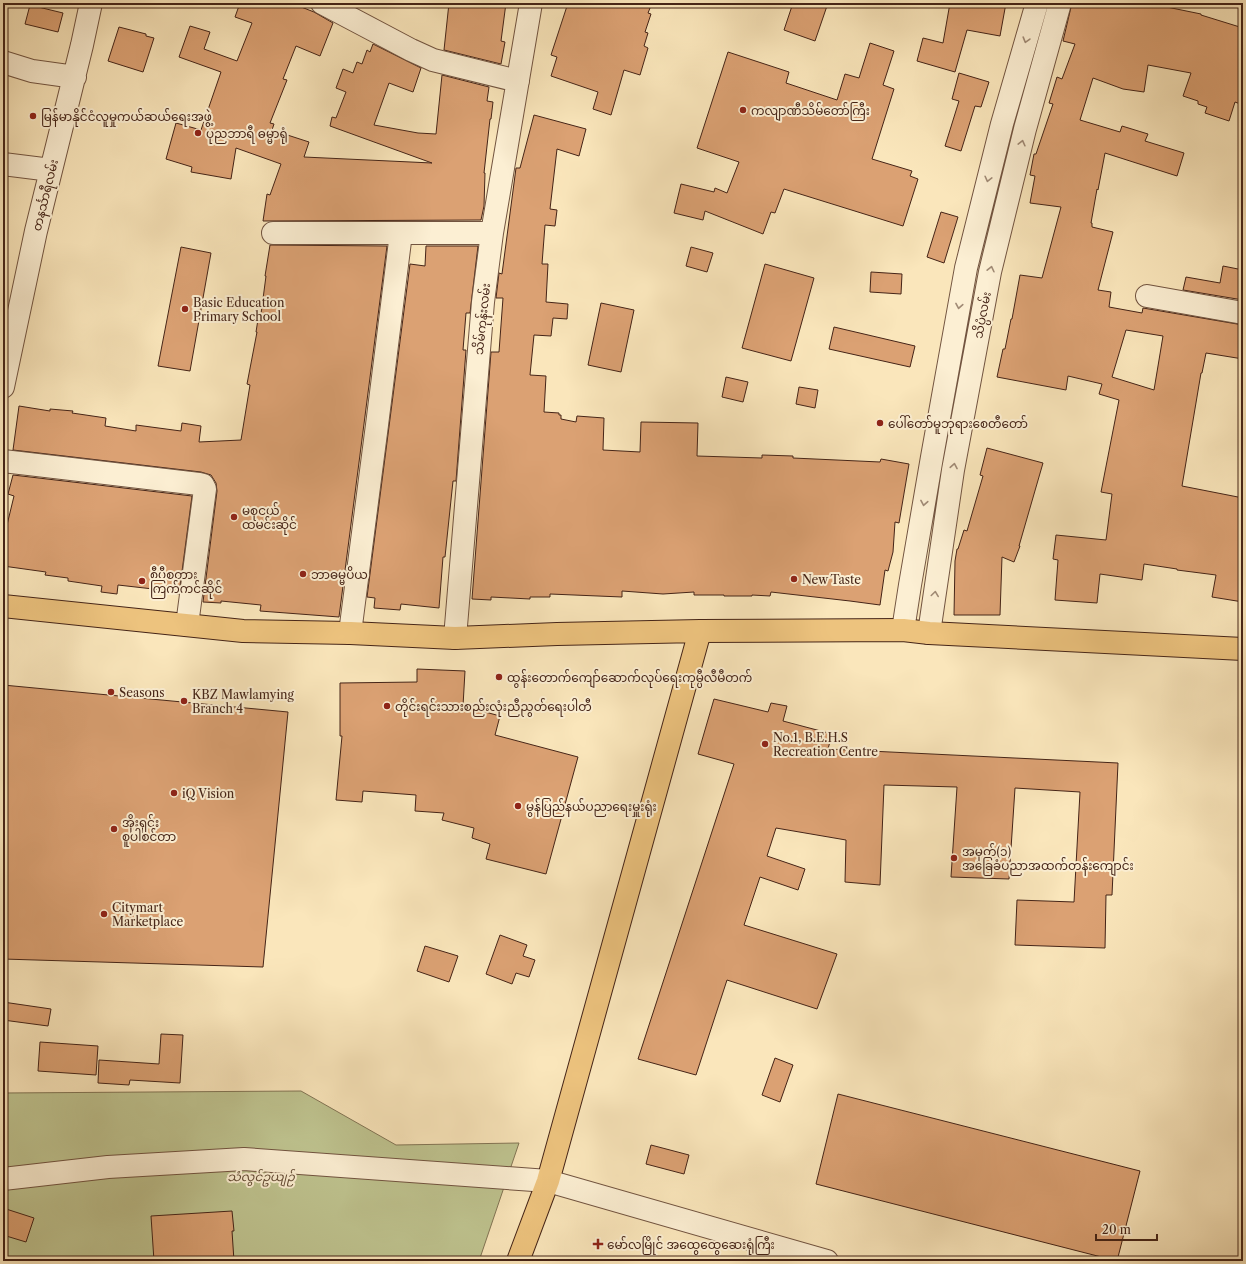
<svg xmlns="http://www.w3.org/2000/svg" width="1246" height="1264" font-family="'Libre Caslon Text','Noto Sans Myanmar',serif">
<rect width="100%" height="100%" fill="#fae6bb"/>
<filter id="stains"><feTurbulence type="fractalNoise" baseFrequency=".005" numOctaves="4"/><feColorMatrix values="0 0 0 0 .2 0 0 0 0 .09 0 0 0 0 .02 0 0 0 .5 -.17"/></filter>
<radialGradient id="worn" r=".72"><stop offset=".6" stop-color="#630" stop-opacity="0"/><stop offset="1" stop-color="#630" stop-opacity=".3"/></radialGradient>
<path fill="#bfc490" stroke="#827454" d="M301 1091 396 1145 519 1143 479 1261H3V1093Z"/>
<path fill="#dba173" stroke="#452417" fill-rule="evenodd" d="M240 3H291L314 12 333 23 320 56 296 46 283 79 287 80 270 123 274 124 272 130 309 142 304 157 432 163 330 126 332 117 336 118 346 92 336 88 343 69 353 73 357 62 362 64 367 50 370 52 373 44 421 68 413 92 389 83 374 125 418 133 436 134 442 75 489 87 487 101 493 102 491 119H490L484 173H485L484 206 481 220 263 221 267 194 270 195 281 164 236 148 231 179 191 172 192 167 166 159 176 123 201 130 221 72 179 57 190 26 210 32 204 49 237 61 252 23 235 17Z
M449 3H506L501 41 505 42 501 64 444 50Z
M568 3H652L648 13 651 14 645 32 648 33 644 46 648 48 640 75 624 70 611 115 593 109 598 92 551 76 557 57 551 55Z
M793 3H828L815 41 784 30Z
M950 3H1006L1000 36 967 30 955 72 917 61 923 38 943 43Z
M1072 3H1157V5L1201 14V15L1243 28V105L1235 102 1229 121 1205 113 1207 107 1198 104V101L1183 96 1191 73 1148 65 1144 92 1123 89 1093 78 1080 120 1120 132 1122 126 1148 134 1145 141 1184 153 1177 176 1105 153 1098 190 1097 189 1091 223H1092V227L1113 232 1098 290 1111 292 1109 307 1142 313 1143 308 1243 325V359L1206 353 1202 373H1201L1182 486 1243 498V602L1212 597 1216 575 1177 570V569L1144 564 1142 580 1100 574 1097 603 1055 600 1058 560 1053 559 1056 535 1106 540 1112 494 1101 492 1119 400 1099 394 1102 384 1068 376 1066 390 997 377 1003 349H1005L1011 319H1012L1020 275 1042 278 1061 207 1030 203 1035 176 1030 175 1034 154H1036L1053 104 1049 103 1057 77 1062 79 1075 44 1063 41ZM1126 330 1163 336 1154 390 1112 377Z
M30 5 63 13 58 32 25 24Z
M119 27 146 34V36L154 38 143 72 108 61Z
M870 43 894 51 883 85 894 89 872 159 912 171 910 176 918 179 903 226 784 189 775 213 771 212 763 234 705 211 703 220 674 213 681 184 714 192 715 188 727 193 739 162 697 148 728 52 789 72 786 83 837 100 845 74 859 78Z
M959 73 989 82 981 107 975 106 961 151 945 146 959 101 952 99Z
M534 115 586 129 579 156 557 149 550 209 557 210 555 226 545 225 542 264H548L546 302 568 304 567 319 553 318 551 336 534 335 530 375 546 376 544 412 559 413V415H561V419L576 422 577 416 604 418 603 450 640 452 641 422 698 423 697 456 762 458V455L793 456V458L880 462 881 459 909 464 899 523 895 522 893 552 888 571 885 570 880 605 850 601 771 592 770 596 752 595V596H724V595H694V592L663 594 622 591V597L550 594V597H530V599L491 597V600L472 599 491 352H499L503 298H496L499 273 502 274 516 168H520Z
M941 212 958 217 944 263 927 257Z
M270 245 387 246 339 617 260 611 261 605 221 601V603L203 602 217 491 216 483 211 475 201 472 13 450 19 406 50 411V409L73 411 72 413 106 418 105 426 136 431V425L181 431 182 423 201 426 199 442 241 440 250 385 247 384 257 332H256L259 313 261 314 266 276H265Z
M426 246H478L470 313H466L463 350H466L456 481H453L445 557H443L439 608 401 604 400 610 374 608 375 598 367 597 410 264 425 266Z
M181 247 211 253 190 371 158 366Z
M691 247 713 253 707 272 686 266Z
M765 264 814 278 791 361 742 348Z
M1223 266 1243 270V300L1183 290 1186 277 1220 283Z
M871 272 902 274 901 294 870 292Z
M601 303 634 310 621 372 588 365Z
M834 327 915 346 910 367 829 349Z
M726 377 748 382 743 402 722 397Z
M799 387 818 390 815 408 796 404Z
M987 448 1043 463 1019 546H1020L1014 562 1002 557 1000 615H954L955 561 957 549H958L964 530 967 531 983 476 980 475Z
M13 475 192 496 179 594 162 592V590L118 585 117 594 101 592 102 586 68 581V578L45 575 46 572 3 566V530L7 525 14 496 8 494Z
M417 669 465 671 463 706 500 716 495 735 578 757 546 874 486 859 490 844 472 838 474 828 442 820 444 813 415 811 416 795 363 791 362 802 336 800 342 736H340V683L417 682Z
M3 685 288 712 263 967 3 959Z
M714 699 768 712 771 703 787 706 783 721 832 734 828 749 1118 763 1112 895H1106L1105 948 1015 945 1017 900 1074 902 1080 792 1015 788 1009 879 951 877 957 787 884 785 880 885 845 882 846 840 776 828 767 856 805 869 798 890 760 877 744 925 837 954 817 1009 727 980 696 1075 638 1059 734 764 698 754Z
M500 935 527 945 523 956 535 960 529 977 516 973 512 984 486 974Z
M425 946 458 956 449 982 417 971Z
M3 1002 51 1009 48 1026 3 1020Z
M161 1034 183 1035 180 1083 130 1080 129 1085 98 1083 99 1060 159 1064Z
M40 1042 98 1046 96 1075 38 1071Z
M775 1058 793 1065 780 1102 762 1095Z
M838 1094 1140 1171 1117 1261 816 1184Z
M651 1145 689 1155 684 1174 646 1164Z
M3 1208 34 1218 26 1242 3 1235Z
M232 1211 234 1231H232L234 1261H154L151 1216Z"/>
<g fill="none" stroke-linecap="round" stroke-linejoin="round">
<g stroke="#725440" stroke-width="24">
<path id="minor" d="M322 3 411 50 433 60 518 81
M3 62 32 71 75 77
M3 164 51 170
M273 233H492
M1147 296 1243 313
M3 387 36 231 82 45 91 3
M3 461 199 484 203 485 205 489 187 625
M903 630 910 585 932 457 966 268 1002 124 1037 3
M350 633 377 425 401 233
M929 633 953 470 990 272 1025 129 1060 3
M455 638 483 302 492 233 531 3
M3 1179 108 1167 244 1159 548 1181 827 1261"/>
</g>
<g stroke="#452417" stroke-width="24">
<path id="major" d="M3 606 243 631 350 633 455 638 557 634 700 631 903 630 929 633 1243 649
M518 1261 548 1181 700 631"/>
</g>
<use href="#minor" stroke="#fcefd3" stroke-width="22"/>
<use href="#major" stroke="#edc37e" stroke-width="22"/>
</g>
<defs><path id="oneway-chevron" d="M-2-3.5L2.5 0L-2 3.5" fill="none" stroke-width="1.6" stroke-linecap="round" stroke-linejoin="round"/></defs>
<g stroke="#a08a75">
<use href="#oneway-chevron" transform="translate(1026 40) rotate(106)"/>
<use href="#oneway-chevron" transform="translate(1022 143) rotate(-76)"/>
<use href="#oneway-chevron" transform="translate(988 179) rotate(104)"/>
<use href="#oneway-chevron" transform="translate(991 269) rotate(-77)"/>
<use href="#oneway-chevron" transform="translate(959 306) rotate(100)"/>
<use href="#oneway-chevron" transform="translate(954 466) rotate(-80)"/>
<use href="#oneway-chevron" transform="translate(924 503) rotate(100)"/>
<use href="#oneway-chevron" transform="translate(935 594) rotate(-82)"/>
</g>
<g fill="#8f2418" stroke="#fcefd3" stroke-width="1.5">
<circle cx="743" cy="110" r="4"/>
<circle cx="33" cy="116" r="4"/>
<circle cx="198" cy="133" r="4"/>
<circle cx="185" cy="309" r="4"/>
<circle cx="880" cy="423" r="4"/>
<circle cx="234" cy="517" r="4"/>
<circle cx="303" cy="574" r="4"/>
<circle cx="794" cy="579" r="4"/>
<circle cx="142" cy="581" r="4"/>
<circle cx="499" cy="677" r="4"/>
<circle cx="111" cy="692" r="4"/>
<circle cx="184" cy="701" r="4"/>
<circle cx="387" cy="706" r="4"/>
<circle cx="765" cy="744" r="4"/>
<circle cx="174" cy="793" r="4"/>
<circle cx="518" cy="806" r="4"/>
<circle cx="114" cy="829" r="4"/>
<circle cx="954" cy="858" r="4"/>
<circle cx="104" cy="914" r="4"/>
<path d="M596 1238h4v4h4v4h-4v4h-4v-4h-4v-4h4z"/>
</g>
<g text-anchor="middle" dominant-baseline="central" stroke-width="4" stroke-linejoin="round" paint-order="stroke">
<g font-size="12" fill="#452417" stroke="#fcefd3" text-anchor="start">
<text x="751" y="110">ကလျာဏီသိမ်တော်ကြီး</text>
<text x="41" y="116">မြန်မာနိုင်ငံလူမှုကယ်ဆယ်ရေးအဖွဲ့</text>
<text x="206" y="133">ပုညဘာရီ ဓမ္မာရုံ</text>
<text x="193" y="302">Basic Education<tspan x="193" dy="14">Primary School</tspan></text>
<text x="888" y="423">ပေါ်တော်မူဘုရားစေတီတော်</text>
<text x="242" y="510">မစုငယ်<tspan x="242" dy="14">ထမင်းဆိုင်</tspan></text>
<text x="150" y="574">စီပီစတား<tspan x="150" dy="14">ကြက်ကင်ဆိုင်</tspan></text>
<text x="311" y="574">ဘာဓမ္မပိယ</text>
<text x="802" y="579">New Taste</text>
<text x="507" y="677">ထွန်းတောက်ကျော်ဆောက်လုပ်ရေးကုမ္ပီလီမီတက်</text>
<text x="119" y="692">Seasons</text>
<text x="192" y="694">KBZ Mawlamying<tspan x="192" dy="14">Branch 4</tspan></text>
<text x="395" y="706">တိုင်းရင်းသားစည်းလုံးညီညွတ်ရေးပါတီ</text>
<text x="773" y="737">No.1, B.E.H.S<tspan x="773" dy="14">Recreation Centre</tspan></text>
<text x="182" y="793">iQ Vision</text>
<text x="526" y="806">မွန်ပြည်နယ်ပညာရေးမှူးရုံး</text>
<text x="122" y="822">အိုးရှင်း<tspan x="122" dy="14">စူပါစင်တာ</tspan></text>
<text x="962" y="851">အမှတ်(၁)<tspan x="962" dy="14">အခြေခံပညာအထက်တန်းကျောင်း</tspan></text>
<text x="112" y="907">Citymart<tspan x="112" dy="14">Marketplace</tspan></text>
<text x="607" y="1244">မော်လမြိုင် အထွေထွေဆေးရုံကြီး</text>
</g>
<g font-size="12" fill="#452417" stroke="#fcefd3">
<text transform="translate(45 195) rotate(-76)">တနင်္သာရီလမ်း</text>
<text transform="translate(982 315) rotate(-79)">သိပ္ပံလမ်း</text>
<text transform="translate(482 319) rotate(-84)">သိမ်ကုန်းလမ်း</text>
</g>
<g font-size="12" font-style="italic" fill="#644c35" stroke="#fcefd3">
<text x="261" y="1176">သံလွင်ဥယျဉ်</text>
</g>
</g>
<rect width="1246" height="1264" fill="none" stroke="#fae6bb" stroke-width="16"/>
<rect x="4" y="4" width="1238" height="1256" fill="none" stroke="#452417" stroke-width="2"/>
<rect x="8" y="8" width="1230" height="1248" fill="none" stroke="#452417"/>
<path d="M1096 1234v6h61v-6" fill="none" stroke="#452417" stroke-width="2"/>
<text x="1102" y="1234" font-size="12" fill="#452417" stroke="#fcefd3" stroke-width="3" paint-order="stroke">20 m</text>
<rect width="100%" height="100%" filter="url(#stains)"/>
<rect width="100%" height="100%" fill="url(#worn)"/>
</svg>
